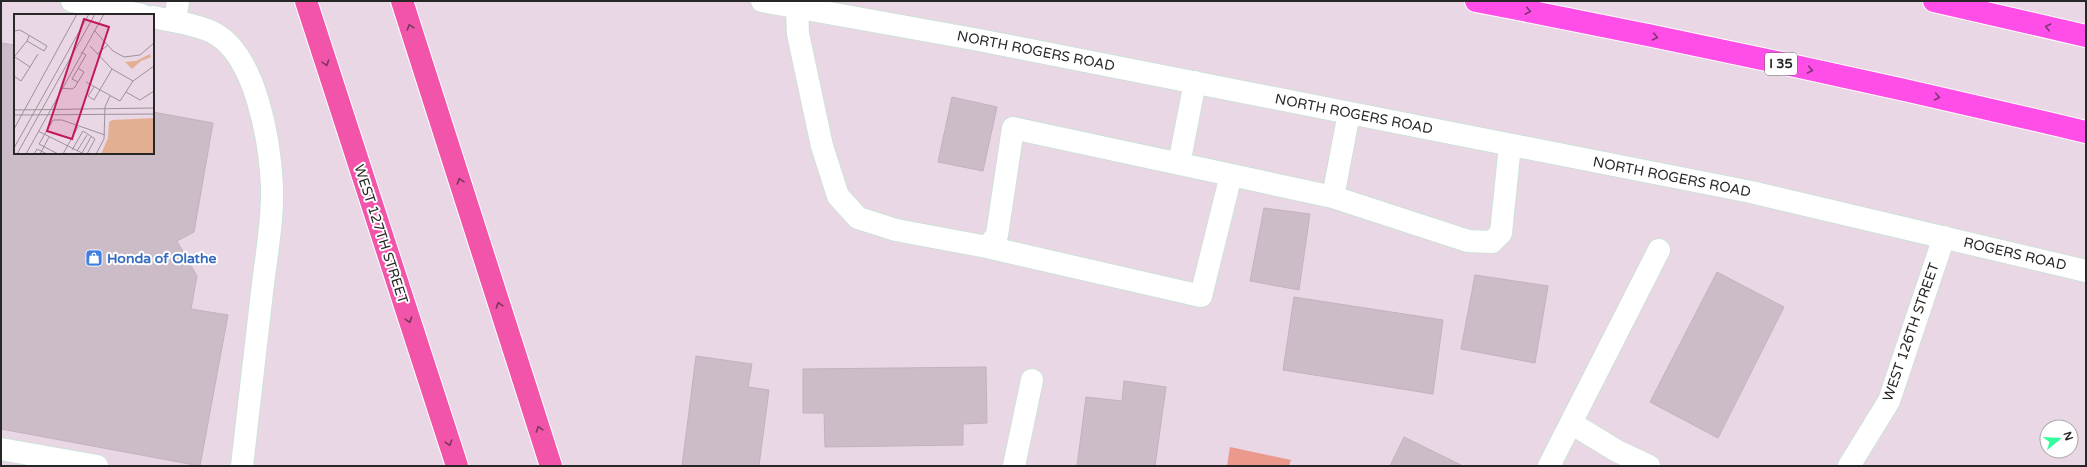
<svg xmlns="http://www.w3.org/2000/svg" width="2087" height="467" font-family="'Varela Round',sans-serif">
<rect width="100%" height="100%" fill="#ead7e5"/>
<path fill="#eb988d" d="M1230 447 1291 460 1289 466H1227Z"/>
<path fill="#ccbcc7" stroke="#c5b1be" d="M1 43 15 45V153H153V112L213 123 194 232 177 241 197 276 191 309 228 315 200 466 1 429Z
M952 97 997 107 983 171 938 162Z
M1264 208 1310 214 1299 290 1250 281Z
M1717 272 1784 307 1718 438 1650 402Z
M1475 275 1548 286 1535 363 1461 349Z
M1294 297 1443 320 1433 394 1283 370Z
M696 356 752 364 748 387 769 390 759 466H682Z
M986 367 987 423 963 424V445L825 447 824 413H803V369Z
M1124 381 1166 387 1155 466H1077L1086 397 1122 401Z
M1404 437 1463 466H1390Z"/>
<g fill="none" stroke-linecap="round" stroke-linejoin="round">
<g stroke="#cde1d7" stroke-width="24">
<path id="minor" d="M72 1 142 15
M762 1 979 40 1751 192 2086 271
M797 7 798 34 822 146 838 196 858 218 896 230 987 247 997 235 1013 128 1333 197 1468 241 1492 242 1501 233 1510 145
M153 17C171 21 196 24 212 32 256 53 270 142 272 187 273 221 266 257 262 292 255 350 249 408 242 466
M175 21 178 1
M1179 164 1195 82
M1333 197 1349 113
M987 247 1201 296 1231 175
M1571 423 1617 451 1649 466
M1 449 97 466
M1014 466 1032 380
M1549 466 1659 250
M1849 466 1889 401 1944 237"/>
</g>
<g stroke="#fff" stroke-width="24">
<path id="major" d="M306 1 457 466
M402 1 551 466"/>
</g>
<g stroke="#fff" stroke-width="24">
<path id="highway" d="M1476 1C1680 40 1884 84 2086 132
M1934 1 2086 36"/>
</g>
<use href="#minor" stroke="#fff" stroke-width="22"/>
<use href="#major" stroke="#f254a9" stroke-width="22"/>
<use href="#highway" stroke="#ff4de8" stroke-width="22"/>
</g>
<defs><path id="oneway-chevron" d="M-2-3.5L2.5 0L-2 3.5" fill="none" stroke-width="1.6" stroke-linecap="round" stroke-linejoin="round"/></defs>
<g stroke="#7d3674">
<use href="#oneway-chevron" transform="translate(1528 11) rotate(11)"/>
<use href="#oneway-chevron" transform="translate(2048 27) rotate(-167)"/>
<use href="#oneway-chevron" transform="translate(1655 37) rotate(12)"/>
<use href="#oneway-chevron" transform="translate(1810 70) rotate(12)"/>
<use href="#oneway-chevron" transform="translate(1937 97) rotate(12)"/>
</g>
<g stroke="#78395b">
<use href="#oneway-chevron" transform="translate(410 27) rotate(-108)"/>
<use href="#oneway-chevron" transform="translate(326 63) rotate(72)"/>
<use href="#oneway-chevron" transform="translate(460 181) rotate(-108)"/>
<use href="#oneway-chevron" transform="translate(499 305) rotate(-108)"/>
<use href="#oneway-chevron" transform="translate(409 320) rotate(72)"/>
<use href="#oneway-chevron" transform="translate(539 429) rotate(-108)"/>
<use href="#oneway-chevron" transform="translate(449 443) rotate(72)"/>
</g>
<defs>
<g id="shop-square" transform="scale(0.9)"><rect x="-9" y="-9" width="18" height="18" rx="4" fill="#3f7fe0" stroke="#fff"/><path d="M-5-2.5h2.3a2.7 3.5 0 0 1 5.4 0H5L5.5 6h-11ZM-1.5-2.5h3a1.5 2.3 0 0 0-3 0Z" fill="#fff"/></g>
</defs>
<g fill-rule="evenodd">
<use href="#shop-square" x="94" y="258"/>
</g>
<g text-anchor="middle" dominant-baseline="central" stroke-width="4" stroke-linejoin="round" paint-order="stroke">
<rect fill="#fff" stroke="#686868" stroke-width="1" x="1765" y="53" width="32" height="22" rx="3"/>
<g font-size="13" font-weight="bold" fill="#272727">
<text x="1781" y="64">I 35</text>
</g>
<g font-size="14" fill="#272727" stroke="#fff">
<text transform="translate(1036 51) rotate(11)">NORTH ROGERS ROAD</text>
<text transform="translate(1354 114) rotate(11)">NORTH ROGERS ROAD</text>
<text transform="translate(1672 177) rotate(11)">NORTH ROGERS ROAD</text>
<text transform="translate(381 234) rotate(72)">WEST 127TH STREET</text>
<text transform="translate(2015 254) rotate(13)">ROGERS ROAD</text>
<text transform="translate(1911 332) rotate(-71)">WEST 126TH STREET</text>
</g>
<g font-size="14" font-weight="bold" fill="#366cbe" stroke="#fff" text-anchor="start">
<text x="107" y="258">Honda of Olathe</text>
</g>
</g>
<g transform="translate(14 14)">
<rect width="140" height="140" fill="#ead7e5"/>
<path d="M136 40 137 43 127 47 118 55 111 48 122 47ZM140 104V140H87L94 124 95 108 98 106Z" fill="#e3af92"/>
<path fill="none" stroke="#9c9199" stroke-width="1" d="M80 16 99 37 110 43 126 41 140 29M0 17 6 16 33 32 30 37 13 27 15 22M76 32 98 55 119 67M83 40 94 31M0 43 13 27M16 53 24 40M0 62 7 67 16 53 1 43M64 68 70 58 64 54M72 68 106 87 119 67 140 52M80 73 74 82 80 86 98 55M47 74 58 75 61 73 64 68 58 65 72 41 67 38M112 78 126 86 140 77M0 96 140 94M0 101 140 100M0 115 63 0M24 117 70 140M0 134 75 0M58 136 69 117 81 125 73 140M63 137 73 121M68 139 77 123M3 140 81 0M12 140 90 0M20 140 23 135 33 140M26 140 35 123M44 140 25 130 39 106H48L91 121M49 140 64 113M82 140 90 125 91 93 96 82"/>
<path fill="#c2185b" fill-opacity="0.15" stroke="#c2185b" stroke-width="2" d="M70 5 95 13 58 125 33 117Z"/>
<rect width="140" height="140" fill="none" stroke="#272727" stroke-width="2"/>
</g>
<rect width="2087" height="467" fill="none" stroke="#272727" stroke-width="4"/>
<g transform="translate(2059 439) rotate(72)"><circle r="19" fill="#ffffff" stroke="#a9a9a9"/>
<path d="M0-3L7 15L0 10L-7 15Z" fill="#32fd9a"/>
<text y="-6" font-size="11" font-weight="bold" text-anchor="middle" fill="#272727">N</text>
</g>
</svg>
